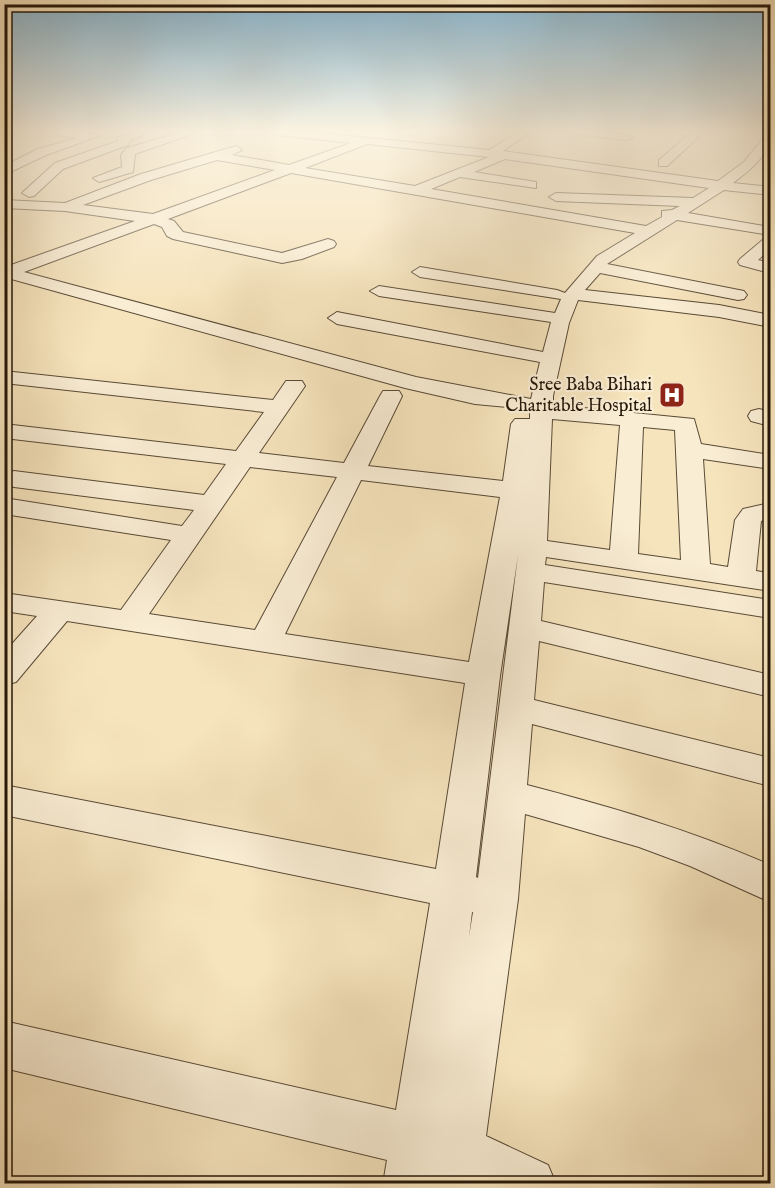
<svg xmlns="http://www.w3.org/2000/svg" width="775" height="1188" font-family="'IM FELL English',serif">
<rect width="100%" height="100%" fill="#f6e4bd"/>
<filter id="stains"><feTurbulence type="fractalNoise" baseFrequency=".00333" numOctaves="4"/><feColorMatrix values="0 0 0 0 .2 0 0 0 0 .09 0 0 0 0 .02 0 0 0 .5 -.17"/></filter>
<radialGradient id="worn" r=".72"><stop offset=".6" stop-color="#630" stop-opacity="0"/><stop offset="1" stop-color="#630" stop-opacity=".3"/></radialGradient>
<g fill="none" stroke-linecap="round" stroke-linejoin="round">
<g stroke="#594a36" stroke-width="2">
<path id="minor" d="M52 132H86L99 136 46 155 4 175V166L38 149 77 138 57 135Z
M136 132 143 135 131 140 128 145 63 169 34 196 29 197 22 193 55 163 118 141V137Z
M181 132H198L135 154 133 172 99 182 93 178 122 167 121 155 127 148Z
M272 132H309L489 150 518 132H531L503 151 718 181 744 162 766 135 770 134C770 155 749 171 733 183L770 187V195L724 190 688 213 770 227V235L677 220 607 264 744 291 747 295 744 299 738 300 600 273 585 290 719 305 770 315V327L719 317 578 300 569 323 553 396V405L694 419 701 444 770 455V469L703 459 710 564 728 567 735 520 743 509 770 503V519L761 521 756 571 770 573V591L546 557 545 565 770 600V618L544 582 541 621 770 675V697L539 641 534 700 770 758V786L532 724 527 785C611 807 691 830 770 865V902L690 866 639 847 525 814 518 899 486 1136 548 1165 556 1184H383L387 1160 4 1068V1021L396 1110 430 903 4 815V785L436 869 465 683 67 621 16 682 4 685V653L37 616 4 611V593L121 610 171 540 4 514V498L182 526 194 510 14 487 4 484 5 474 14 471 204 495 226 464 4 438V424L236 451 264 412 4 383V371L273 400 286 381H302L305 386 259 453 344 463 380 396 383 391H399L402 396 368 466 503 481 511 424 515 419H530V409L475 404 405 388 4 277V271L11 265 135 221 65 211 4 208V200L65 203 141 174 236 146 242 150 232 155 289 165 351 143 277 135ZM367 144 489 157 415 186 305 168ZM505 159 709 188 693 198 556 193 549 197 556 201 680 206 672 210 662 211V217L646 226 431 189 460 177 536 188V182L474 172ZM217 160 275 170 153 214 83 205 151 180ZM291 173 635 233 597 256 565 293 557 290 420 267 412 272 420 277 561 299 555 313 379 286 370 291 379 296 551 322 543 352 337 312 328 318 337 324 540 362 531 399 416 377 24 272 154 224 162 227 167 236 173 239 282 263 302 259 334 247 336 244 334 241 328 239 282 253 183 232 174 221 168 219ZM552 419 620 425 610 550 547 541ZM643 427 675 430 681 560 638 554ZM250 467 337 477 255 630 149 614ZM361 480 500 497 469 662 285 634ZM518 555 478 878 476 877 500 676ZM472 912H473L469 937Z
M576 132H611L633 137 627 140 582 135Z
M692 132H704L667 166H659V160Z
M770 236V249L758 260 770 263V273L740 265 738 262 740 259 765 238Z
M759 409 770 412V426L751 421 748 416 751 411Z"/>
</g>
<g stroke="#251709" stroke-width="2">
<path id="major" d="M4 132H18L4 142Z"/>
</g>
<use href="#minor" fill="#f9edd4" fill-rule="evenodd"/>
<use href="#major" fill="#f6e4bd" fill-rule="evenodd"/>
</g>
<linearGradient id="sky" x2="0" y2="1"><stop stop-color="#8ab8d2"/><stop offset="0.44" stop-color="#fbf3e1"/><stop offset="1" stop-color="#fbf3e1" stop-opacity="0"/></linearGradient>
<rect width="775" height="298" fill="url(#sky)"/>
<defs>
<g id="hospital-square" transform="scale(1.35)"><rect x="-9" y="-9" width="18" height="18" rx="4" fill="#8f2418" stroke="#f9edd4"/><path d="M-5-5h3v3.5h4V-5h3V5h-3V1.5h-4V5h-3Z" fill="#fff"/></g>
</defs>
<g fill-rule="evenodd">
<use href="#hospital-square" x="672" y="395"/>
</g>
<g text-anchor="middle" dominant-baseline="central" stroke-width="4.5" stroke-linejoin="round" paint-order="stroke">
<g font-size="18" fill="#251709" stroke="#f9edd4" text-anchor="end">
<text x="652" y="385">Sree Baba Bihari<tspan x="652" dy="21">Charitable Hospital</tspan></text>
</g>
</g>
<rect width="775" height="1188" fill="none" stroke="#f6e4bd" stroke-width="24"/>
<rect x="6" y="6" width="763" height="1176" fill="none" stroke="#251709" stroke-width="3"/>
<rect x="12" y="12" width="751" height="1164" fill="none" stroke="#251709" stroke-width="1.5"/>
<rect width="100%" height="100%" filter="url(#stains)"/>
<rect width="100%" height="100%" fill="url(#worn)"/>
</svg>
